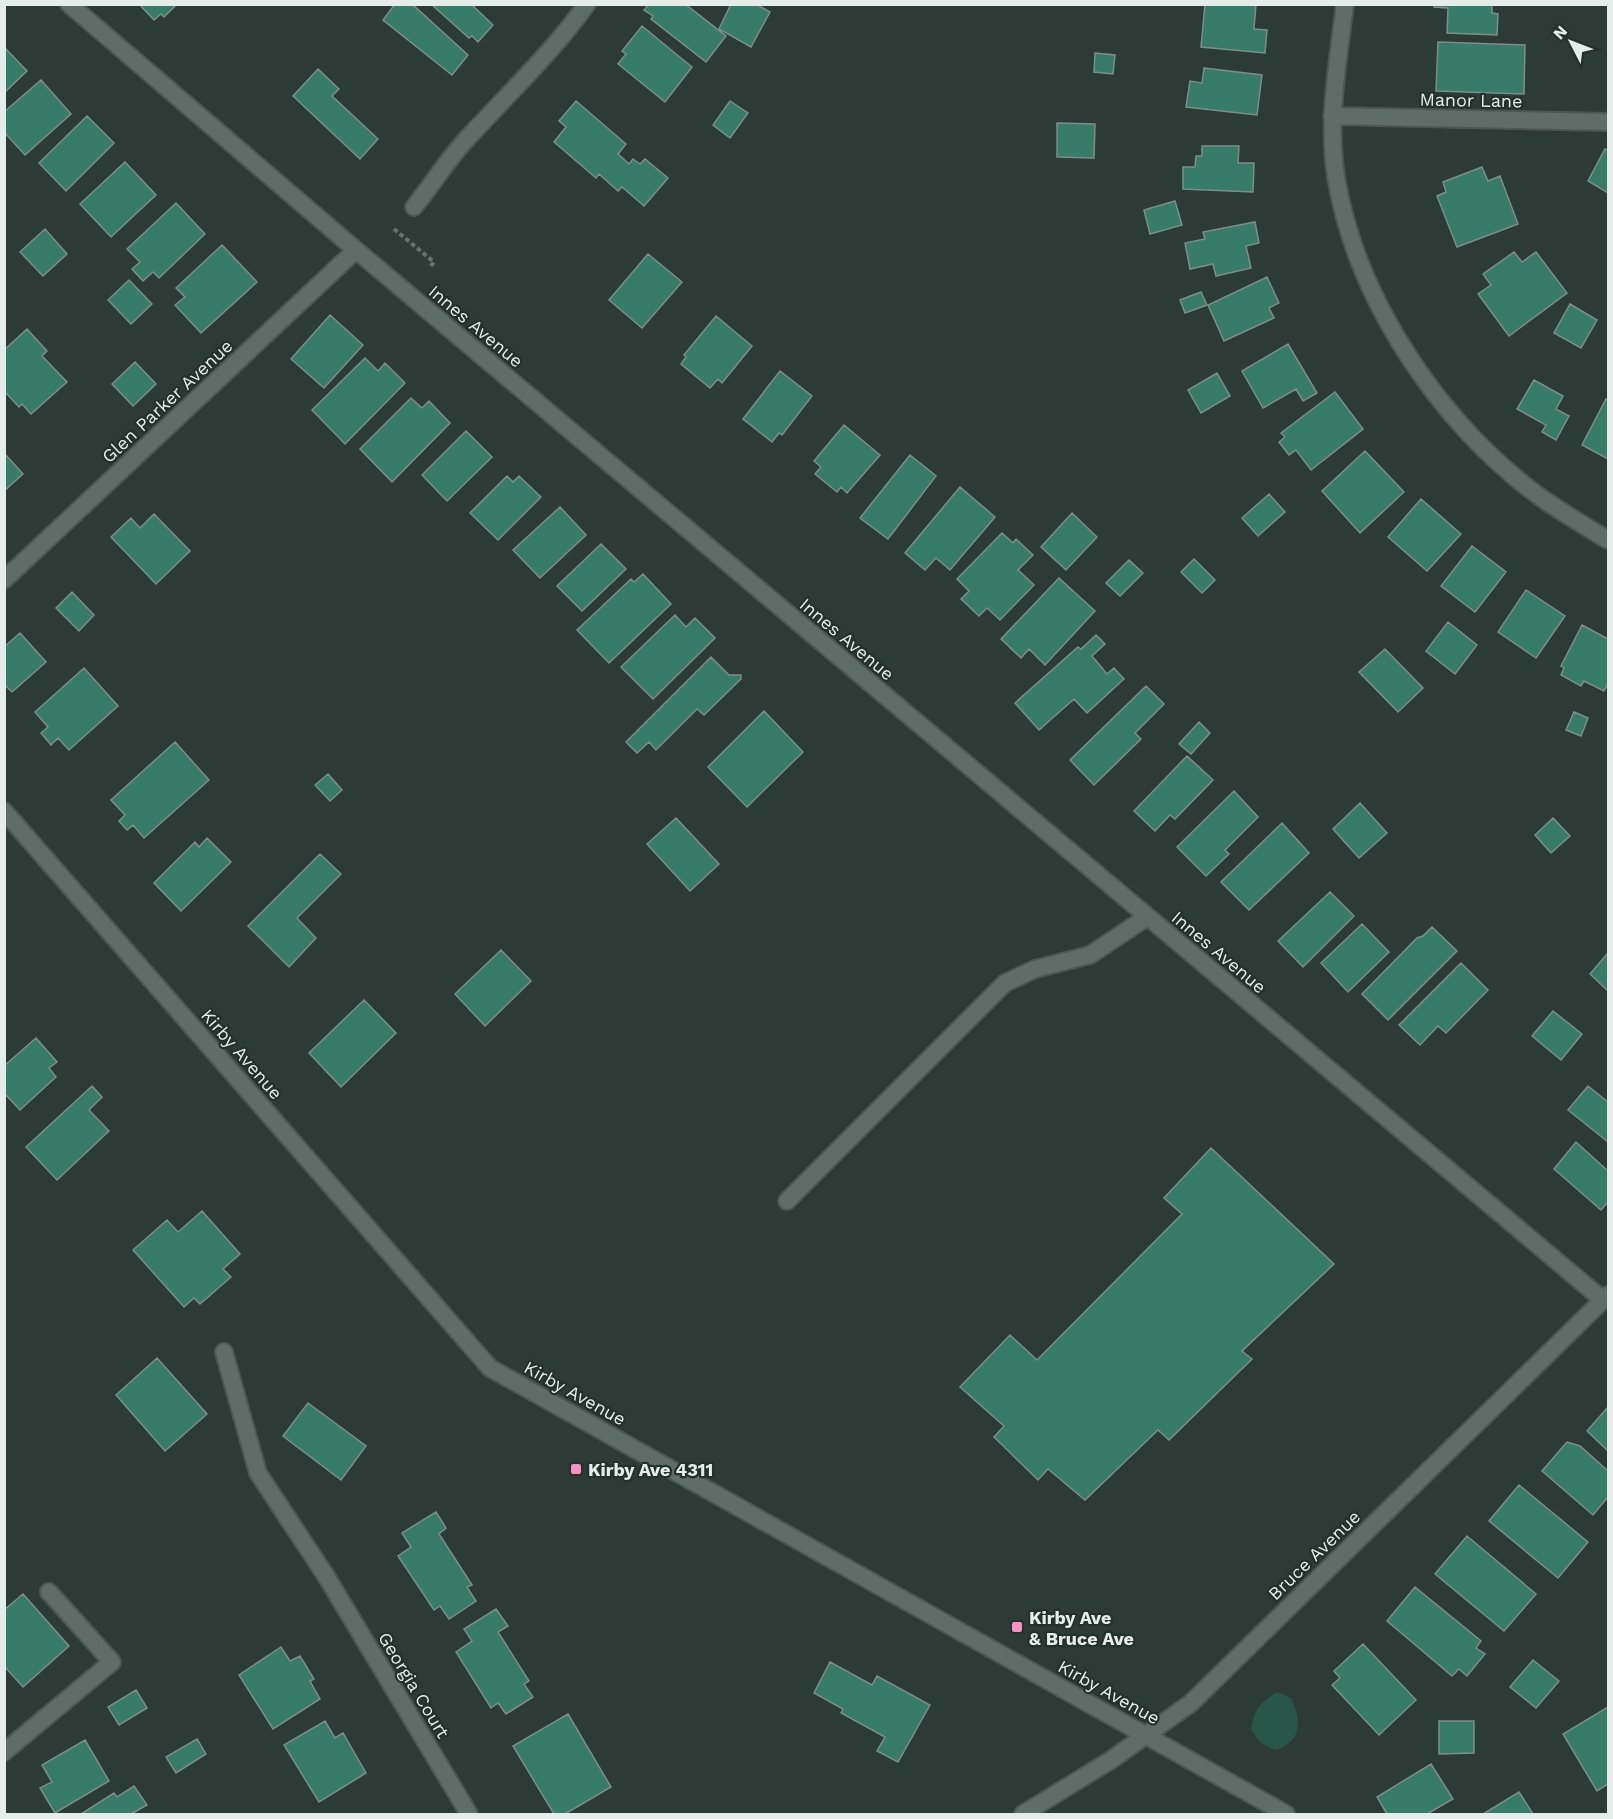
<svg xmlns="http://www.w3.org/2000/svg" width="1613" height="1819" font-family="'Work Sans',sans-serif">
<rect width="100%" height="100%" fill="#2d3b36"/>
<path fill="#285649" d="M1277 1692 1291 1698C1302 1721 1302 1742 1275 1750L1262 1744 1251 1730C1254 1709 1260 1703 1277 1692Z"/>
<path fill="#367c68" stroke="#7e8d88" stroke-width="1.5" d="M139 4H177L164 17 161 14 154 20Z
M395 4H412L468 55 452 75 383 20Z
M431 4H471L493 25 478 42 472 36 469 38Z
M649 4H685L726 36 706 62 651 19 653 16 644 10Z
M731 4H756L770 12 751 47 719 29Z
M1205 4H1256L1254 29 1267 30 1265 53 1201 47Z
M1434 4H1492V13L1498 14 1497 35 1447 33 1448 8 1434 7Z
M642 26 692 67 665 102 618 64 626 54 622 51Z
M1438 42 1525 45 1524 94 1436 91Z
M4 47 27 71 4 93Z
M1095 53 1115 55 1113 74 1094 72Z
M1204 68 1262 75 1257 115 1186 107 1190 81 1202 83Z
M318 69 339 89 332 96 378 139 360 159 293 96Z
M41 80 71 114 25 155 4 132V112Z
M576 101 626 144 618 154 629 164 633 159 640 164 645 159 668 178 644 206 622 187 618 191 599 174 596 178 554 142 566 127 559 121Z
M730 101 748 113 730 138 713 125Z
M87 116 114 143 66 191 39 163Z
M1057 123 1095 124 1094 158 1057 157Z
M1202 146H1239L1238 163H1254L1253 192 1183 189V167H1195L1196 156H1202Z
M1605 149 1608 150V193L1588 181Z
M125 162 156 195 111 237 80 204Z
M1482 167 1488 181 1500 176 1518 224 1457 247 1437 196 1446 192 1443 182Z
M1175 201 1182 225 1150 234 1144 210Z
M176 203 205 234 159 278 153 272 143 281 132 269 140 262 127 249Z
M1255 222 1259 243 1246 246 1251 268 1216 276 1213 264 1190 269 1185 243 1205 239 1203 232Z
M45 229 67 254 43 276 20 252Z
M222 245 257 282 201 333 175 305 185 297 176 288Z
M1514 252 1522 262 1536 252 1567 293 1509 336 1478 294 1491 285 1483 274Z
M648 254 682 282 642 328 609 300Z
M1267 277 1279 303 1269 308 1274 318 1224 341 1208 305Z
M129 280 152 304 131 324 108 300Z
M1201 292 1207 305 1185 313 1180 300Z
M1570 304 1597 320 1581 348 1554 333Z
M330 315 363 345 324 388 291 359Z
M716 316 752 346 722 383 718 379 710 388 681 364 686 357 684 355Z
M27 329 47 351 42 356 67 382 31 414 22 404 19 407 4 391V350Z
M1288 344 1317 393 1303 401 1296 389 1263 408 1242 371Z
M365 358 378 371 385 363 405 383 345 444 312 410Z
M135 362 156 384 133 406 112 384Z
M780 371 812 396 782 435 779 433 772 442 743 419Z
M1217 373 1230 396 1201 413 1188 390Z
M1534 380 1563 396 1556 409 1569 416 1556 440 1542 432 1546 425 1517 409Z
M1335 392 1363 429 1311 470 1296 450 1289 455 1279 442 1285 437 1281 433Z
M411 398 422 408 429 401 450 423 392 482 360 449Z
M1606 399 1608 401V459L1582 445Z
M844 425 880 455 847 493 841 487 837 492 815 474 821 467 814 461Z
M466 431 492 457 447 501 422 475Z
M1365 451 1404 492 1360 533 1322 491Z
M4 453 23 474 4 491Z
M910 455 936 476 888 539 860 518Z
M507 476 513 482 519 476 541 497 498 540 470 513Z
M960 487 995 517 950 570 936 558 925 570 905 553Z
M1269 494 1285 512 1258 536 1242 518Z
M1421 499 1461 534 1427 571 1388 537Z
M560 507 586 535 540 578 513 550Z
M1072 513 1097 537 1066 570 1041 547Z
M154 514 190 551 156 584 111 537 131 518 140 528Z
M1002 533 1013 543 1016 539 1033 555 1018 570 1034 585 1000 620 987 608 979 616 961 599 969 591 957 579Z
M601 544 626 569 582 611 557 586Z
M1472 546 1506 572 1475 612 1441 586Z
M1194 559 1215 580 1202 593 1181 572Z
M1129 560 1143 573 1120 596 1106 583Z
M643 574 671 604 609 663 577 630 631 579 634 582Z
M1059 578 1095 611 1045 665 1029 649 1021 658 1001 639Z
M1526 590 1565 616 1536 658 1498 632Z
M72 592 94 615 79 631 56 608Z
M675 615 686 627 695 618 715 638 653 699 621 667Z
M1448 622 1477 645 1455 674 1426 651Z
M1582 625 1608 639V683L1604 691 1584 681 1581 686 1561 675 1564 668 1561 666Z
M20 633 46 662 12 692 4 684V647Z
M1096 635 1105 644 1092 656 1107 674 1114 668 1124 679 1087 713 1074 699 1039 730 1015 703 1078 647 1081 649Z
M1385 649 1423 688 1398 712 1359 672Z
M711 657 729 675H741V679L704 715 697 709 656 750 649 742 637 753 626 742Z
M84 668 118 706 69 750 58 738 51 745 41 733 48 727 35 712Z
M1146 686 1164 704 1135 733 1141 739 1094 785 1070 760Z
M764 711 803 752 747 807 708 767Z
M1574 712 1588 718 1581 736 1566 730Z
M1199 722 1210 733 1191 754 1179 744Z
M175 742 209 780 144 838 133 825 127 830 119 821 125 815 111 800Z
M1187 756 1213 780 1175 819 1170 815 1155 831 1134 811Z
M328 774 342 790 330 801 315 785Z
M1234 791 1258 817 1225 850 1229 854 1206 876 1177 847Z
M1360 803 1387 833 1359 858 1333 829Z
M676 818 719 864 690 891 647 844Z
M1553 818 1570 836 1551 853 1535 835Z
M1282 823 1309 853 1249 910 1221 882Z
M207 838 231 862 181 911 154 883 195 842 199 847Z
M320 854 341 874 297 918 316 938 289 967 248 926Z
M1330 892 1354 916 1303 967 1278 941Z
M1362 924 1389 952 1348 992 1321 963Z
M1432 927 1457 951 1388 1020 1362 994 1417 938 1423 936Z
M501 950 531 981 485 1026 455 994Z
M1608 953V991L1590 974Z
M1461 963 1488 990 1446 1033 1438 1026 1420 1045 1399 1025Z
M364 1000 396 1033 341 1087 309 1053Z
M1553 1011 1582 1034 1561 1060 1532 1036Z
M36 1038 57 1062 49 1068 56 1077 20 1110 4 1093V1066Z
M92 1086 102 1097 89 1110 109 1131 57 1180 26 1147Z
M1588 1086 1608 1102V1142L1568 1110Z
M1576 1142 1608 1171V1202L1601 1210 1554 1169Z
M1211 1148 1334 1264 1242 1351 1252 1359 1169 1440 1158 1430 1085 1500 1048 1469 1038 1480 994 1437 1004 1426 960 1387 1010 1335 1037 1360 1182 1214 1164 1198Z
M202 1211 240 1254 223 1269 231 1277 200 1304 194 1298 184 1307 133 1250 167 1220 178 1232Z
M157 1358 207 1414 165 1451 116 1395Z
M308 1403 366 1446 341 1480 283 1436Z
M1608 1407V1451L1587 1431Z
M1567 1442 1580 1446 1608 1471V1497L1593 1515 1542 1471Z
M1519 1485 1588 1542 1558 1578 1489 1521Z
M436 1512 446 1528 439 1534 472 1585 467 1587 476 1601 449 1619 440 1606 434 1610 398 1556 411 1547 402 1533Z
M1467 1536 1536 1594 1504 1631 1435 1574Z
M1415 1587 1481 1641 1476 1648 1485 1654 1467 1676 1459 1669 1452 1676 1387 1621Z
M23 1594 69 1646 23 1687 4 1666V1610Z
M496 1609 508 1626 498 1632 529 1681 524 1684 533 1697 506 1714 498 1703 491 1708 456 1652 472 1641 464 1629Z
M1363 1644 1416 1700 1379 1735 1332 1685 1340 1678 1334 1671Z
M281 1647 290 1661 300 1656 314 1679 310 1681 320 1699 273 1729 239 1675Z
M1533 1660 1559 1681 1536 1708 1510 1687Z
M830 1662 872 1685 877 1676 930 1705 898 1762 877 1751 885 1737 841 1713 843 1709 814 1693Z
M136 1690 147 1708 119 1725 108 1707Z
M1608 1707V1784L1597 1791 1563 1734Z
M568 1714 611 1787 565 1814H554L513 1746Z
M325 1721 335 1738 343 1733 366 1773 319 1802 284 1745Z
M1439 1721H1474V1753L1439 1754Z
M197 1739 206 1754 176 1773 166 1757Z
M85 1740 109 1781 55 1813 40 1788 52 1782 42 1765Z
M1431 1764 1453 1799 1427 1814H1387L1377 1797Z
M134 1786 147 1805 131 1814H81L114 1793 117 1797Z
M1519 1792 1533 1814H1483Z"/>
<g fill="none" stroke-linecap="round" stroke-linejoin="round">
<g stroke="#4b5752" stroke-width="20">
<path id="service" d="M1332 116 1608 122
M787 1201 1005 983 1035 969 1090 955 1147 917
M224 1352 258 1473 326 1576
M4 1752 112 1662 49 1592"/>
</g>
<g stroke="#4b5752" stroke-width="20">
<path id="minor" d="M69 4 356 250 1603 1300
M1345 4C1338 61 1327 120 1336 177 1357 303 1443 428 1547 502 1567 515 1588 528 1608 540
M414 207C431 186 446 162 464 142 506 96 551 54 587 4
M4 580 356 250
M326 1576 469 1814
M1023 1814 1111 1760 1191 1703 1608 1295"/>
</g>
<g stroke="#4b5752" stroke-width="20">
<path id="tertiary" d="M4 811 490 1368 1286 1814"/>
</g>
<path stroke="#65716d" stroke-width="4" stroke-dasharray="4.5 3" stroke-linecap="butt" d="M394 229 434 262 429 268"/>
<use href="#service" stroke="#5e6d68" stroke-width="16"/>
<use href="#minor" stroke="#5e6d68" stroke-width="16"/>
<use href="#tertiary" stroke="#5e6d68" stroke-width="16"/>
</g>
<g fill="#fc8fc1" stroke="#23302c" stroke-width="2">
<rect x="570" y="1463" width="12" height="12" rx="3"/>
<rect x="1011" y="1621" width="12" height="12" rx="3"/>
</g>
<g text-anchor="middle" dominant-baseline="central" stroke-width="4.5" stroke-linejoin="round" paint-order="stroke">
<g font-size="18" fill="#e4edea" stroke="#23302c">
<text transform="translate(1471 100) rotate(1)">Manor Lane</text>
<text transform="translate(476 326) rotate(40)">Innes Avenue</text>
<text transform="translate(167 401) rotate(-43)">Glen Parker Avenue</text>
<text transform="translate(847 639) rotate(40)">Innes Avenue</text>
<text transform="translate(1219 952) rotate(40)">Innes Avenue</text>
<text transform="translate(242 1054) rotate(49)">Kirby Avenue</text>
<text transform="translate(575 1393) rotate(29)">Kirby Avenue</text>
<text transform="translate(1314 1555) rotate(-44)">Bruce Avenue</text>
<text transform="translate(414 1685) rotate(59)">Georgia Court</text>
<text transform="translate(1109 1692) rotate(29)">Kirby Avenue</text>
</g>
<g font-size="18" font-weight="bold" fill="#e4edea" stroke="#23302c" text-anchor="start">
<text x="588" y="1469">Kirby Ave 4311</text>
<text x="1029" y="1617">Kirby Ave<tspan x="1029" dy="21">&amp; Bruce Ave</tspan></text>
</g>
</g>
<rect width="1613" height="1819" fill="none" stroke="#e4edea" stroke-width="12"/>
<g transform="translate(1571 42) rotate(312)" stroke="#23302c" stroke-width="4.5" paint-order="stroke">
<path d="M0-4.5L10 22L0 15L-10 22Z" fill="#e4edea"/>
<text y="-9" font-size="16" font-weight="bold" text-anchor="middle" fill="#e4edea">N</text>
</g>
</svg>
